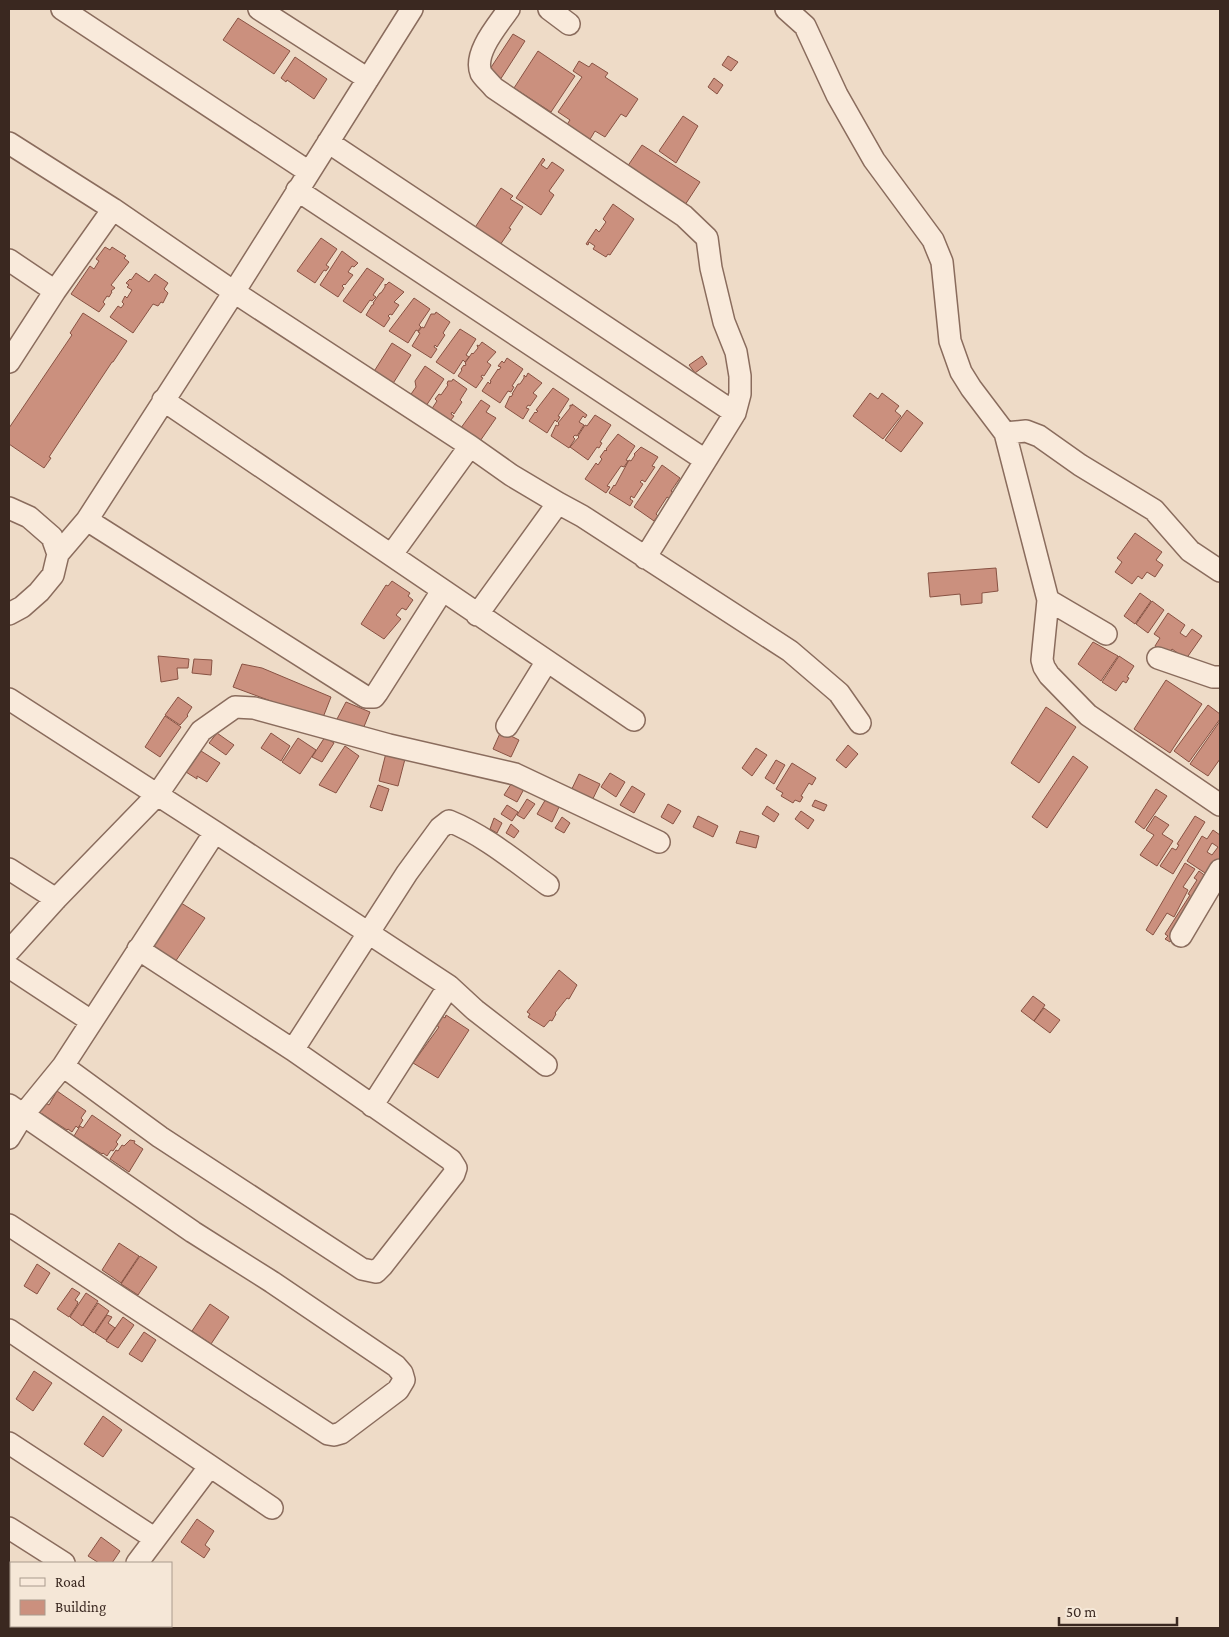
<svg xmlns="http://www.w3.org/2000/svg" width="1229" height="1637" font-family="'Crimson Pro',serif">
<rect width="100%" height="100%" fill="#eedbc7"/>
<path fill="#cb907e" stroke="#885243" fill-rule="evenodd" d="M238 18 290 51 274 74 223 40Z
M513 34 525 41 500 80 488 72Z
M538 51 575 76 551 112 514 88Z
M728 56 738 62 731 71 722 65Z
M295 57 327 79 314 99 287 80 286 82 281 78Z
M579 61 589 67 592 63 608 73 605 77 638 99 626 117 621 114 605 137 595 131 589 141 566 126 570 120 558 112 582 77 573 71Z
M714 78 723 85 717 94 708 87Z
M683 116 698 126 676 163 659 151Z
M642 145 700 182 683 208 625 170Z
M543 158 545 160 541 165 547 169 552 162 564 170 549 191 554 195 541 215 516 198Z
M501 188 513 196 510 199 523 207 509 228 511 229 500 245 474 229Z
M613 204 634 219 610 255 608 254 606 257 593 249 595 246 589 242 588 245 586 244 596 229 599 232 606 222 603 219Z
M321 238 337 249 326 265 329 267 326 271 324 270 315 283 297 271Z
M105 247 110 250 112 247 126 256 124 258 129 262 115 280 111 285 115 288 111 291 112 292 109 297 107 296 103 302 105 304 99 312 71 294 90 266 94 269 99 261 96 259Z
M342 251 358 263 354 267 352 266 348 272 353 275 345 285 344 284 342 286 344 288 338 297 320 285Z
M367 268 384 279 373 295 376 297 372 301 370 300 361 313 343 301Z
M136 273 149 282 155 274 168 283 164 289 168 293 163 303 161 302 158 306 153 304 133 333 110 317 118 306 121 308 124 304 122 302 125 296 127 298 132 290 127 287 129 285 126 283 130 279 131 280Z
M389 282 404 292 394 302 399 305 392 315 390 314 388 316 390 318 384 327 366 315 372 305H373L374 303H373L380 293H381L385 287V284L386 285Z
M414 298 430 309 419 325 421 327 418 331 416 330 408 343 389 331Z
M436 312 450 322 443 333 445 335 437 347 435 345 434 347 437 349 431 358 412 346 420 333 418 332 422 327 424 328 431 314H435Z
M83 313 127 341 113 362H112L49 457 51 458 44 468 9 444V428L72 335 70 333Z
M460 329 476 339 466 355 469 357 465 362 463 360 454 374 436 362Z
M482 342 496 352 487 362 491 365 484 376 482 375 481 377 483 378 476 388 458 376 462 370 461 369 464 365 465 366 466 364 465 363 472 353 473 354 478 348 477 345 479 346Z
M392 343 411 355 392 385 373 373Z
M702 356 707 364 695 373 689 365Z
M507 358 523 369 512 386 514 387 511 392 508 391 500 403 482 391 488 382 490 384 491 381H490L498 369 499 370 501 367 498 366 502 361 504 363Z
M425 366 444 379 424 409 409 397 416 387 415 381Z
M528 373 542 383 533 393 537 396 530 406 528 405 526 408 529 409 523 419 505 407 510 396 511 397 513 394H512L518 384H520L524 378V375L526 377Z
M453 379 467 389 460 400 462 402 454 414 452 412 451 414 454 416 447 425 429 413 437 401 435 399 439 394 441 395 448 385 447 384 448 381H452Z
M553 388 569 399 558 416 560 417 557 422 555 420 547 433 529 421 535 412 536 413 538 411 536 410Z
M870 393 878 399 882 393 899 406 895 411 901 416 883 439 853 416Z
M481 400 490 406 486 412 496 418 478 444 458 432Z
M572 404 587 415 585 418 583 416 579 422 584 425 577 436 575 435 573 437 575 439 569 448 551 436 556 425 558 426 559 424 558 423 570 408V405L572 406Z
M907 410 923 423 901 452 885 440Z
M595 415 611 425 600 442 602 443 599 448 597 447 588 460 570 447 579 437 578 436 585 425 587 426Z
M618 434 635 446 626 460 628 461 624 467 621 466 607 486 610 487 606 493 585 479 596 463 598 465 602 459 600 457 605 450 606 451 607 450 606 449Z
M641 447 658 457 652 466 655 467 645 482 642 480 640 482 643 484 634 498 631 496 630 499 633 501 630 506 609 493 614 485 615 486 629 460 631 461 635 455 634 454Z
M662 465 680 478 671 491 674 493 670 499 667 497 656 514 658 516 654 521 634 507Z
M1135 533 1162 552 1156 560 1163 565 1155 577 1147 572 1142 579 1138 576 1132 584 1115 572 1122 562 1117 558Z
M996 568 998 591 982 593V603L961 605 960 594 930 597 928 573Z
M392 581 410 593 408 596 413 600 406 610 402 608 396 615 401 619 384 639 361 624 386 585 388 586Z
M1140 593 1151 601 1135 624 1124 616Z
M1152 601 1164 610 1148 633 1136 624Z
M1168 613 1185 625 1180 633 1186 637 1192 629 1202 636 1186 659 1172 649 1168 656 1155 646 1160 638 1154 634Z
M1093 642 1118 656 1101 681 1078 664Z
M158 656 189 659 188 668H177L178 679 161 682Z
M1119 656 1134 666 1127 677 1129 678 1126 683 1123 681 1116 691 1102 682Z
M194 659 212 660 211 675 192 673Z
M242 664 262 668 331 697 322 720 233 687Z
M1166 680 1202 704 1170 753 1134 729Z
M178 697 192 707 187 715 188 716 180 725 165 715Z
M346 702 370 712 363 729 337 719Z
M1208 705 1220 714V719L1189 762 1174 751Z
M1046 707 1076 727 1039 783 1011 763Z
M165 716 181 727 160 757 145 747Z
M1220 721V759L1208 776 1190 764Z
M501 731 519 740 511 757 493 749Z
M217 733 234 745 226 755 209 743Z
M271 733 290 746 281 761 261 748Z
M325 737 334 743 322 762 312 757Z
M298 738 316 750 300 774 282 762Z
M848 745 858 754 846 768 836 760Z
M345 746 359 756 336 793 319 785Z
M756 748 767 755 752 776 742 768Z
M201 751 220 763 207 782 197 776V779L186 772Z
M386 753 405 759 398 786 379 781Z
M1073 756 1088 767 1047 828 1032 817Z
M776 760 785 765 774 784 765 778Z
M792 763 816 778 812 785 809 783 801 796 803 797 800 802 795 800 793 803 781 796 783 793 776 789Z
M610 773 625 782 616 797 601 787Z
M579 774 600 784 589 807 568 797Z
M513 781 524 789 517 802 504 795Z
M378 785 389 789 382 811 370 807Z
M632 786 645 794 634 813 620 805Z
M1156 789 1167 796 1144 829 1135 822Z
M547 797 560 805 552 822 537 814Z
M527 799 535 804 524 819 517 815Z
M815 800 827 805 824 811 812 806Z
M668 804 681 811 673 824 661 817Z
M507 805 518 812 512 821 501 814Z
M767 806 779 814 774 822 762 814Z
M801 811 814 820 808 829 795 819Z
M698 816 718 826 713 837 693 827Z
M1155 816 1169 825 1162 834 1173 841 1157 866 1140 855 1154 835 1146 830Z
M1195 816 1205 822 1173 874 1160 866 1172 848 1176 850 1179 845 1177 844Z
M562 817 570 823 564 833 555 828Z
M494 818 502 823 497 833 490 829Z
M511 824 519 831 514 838 506 833Z
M1213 830 1220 835V862L1211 877 1187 861 1202 836 1207 839ZM1212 843 1218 847 1212 855 1207 852Z
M740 831 759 836 756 848 736 843Z
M1185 863 1195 869 1183 887 1188 890 1174 917 1167 913 1153 935 1146 930Z
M1199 871 1207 877 1170 942 1165 939 1168 936 1165 934 1190 895 1188 894 1197 880 1194 878Z
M178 901 205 918 175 962 148 944Z
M559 970 577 985 569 999 567 998 555 1013 556 1014 552 1021 550 1020 544 1027 528 1017 530 1014 527 1012Z
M1033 996 1045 1005 1034 1021 1021 1011Z
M1044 1008 1060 1020 1050 1033 1034 1021Z
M446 1015 469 1030 438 1078 413 1063 439 1027 436 1025 442 1016 445 1018Z
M57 1091 86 1111 81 1118 83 1120 78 1128 76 1126 72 1132 68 1129 67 1130 39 1112 46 1103 49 1105Z
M92 1115 121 1135 116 1142 118 1144 113 1151 111 1150 107 1156 103 1153 102 1154 74 1136 80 1126 83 1128Z
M130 1140 135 1141 134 1143 143 1149 129 1172 110 1159 116 1150 118 1151 122 1145 124 1146Z
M119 1243 139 1256 121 1283 102 1270Z
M140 1256 157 1267 138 1295 121 1284Z
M37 1264 50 1273 37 1294 24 1286Z
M72 1288 80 1293 75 1300 78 1302 77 1305 69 1317 57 1309Z
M86 1293 98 1301 82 1326 70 1317Z
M98 1303 109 1311 94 1333 83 1325Z
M210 1304 229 1317 211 1344 192 1331Z
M107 1315 112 1317 108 1323 115 1328 106 1340 95 1333Z
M123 1317 134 1325 118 1348 106 1341Z
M144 1332 156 1340 142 1362 129 1354Z
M34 1371 52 1383 33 1411 16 1399Z
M103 1416 122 1430 103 1457 84 1444Z
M197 1519 214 1531 205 1545 210 1549 204 1558 181 1542Z
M101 1537 120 1551 112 1563H99L88 1556Z"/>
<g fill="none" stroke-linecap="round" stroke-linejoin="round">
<g stroke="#8a6c5d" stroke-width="24">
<path id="minor" d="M62 9 309 172
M259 9 368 79
M509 9C498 25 473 53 481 73 484 78 490 83 494 88L684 216 707 238 711 268 724 322 736 352 740 376V394L735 413 645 558
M549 9 569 24
M786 9 805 26 837 95 874 160 933 240 942 262 950 341 961 372 971 388 1005 433 1048 600 1106 634
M328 142 735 413
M9 143 113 209 234 292 470 446
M297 190 705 460
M9 260 55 291
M9 362 55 291 113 209
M163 400C320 506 477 614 634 720
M1005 433 1026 431 1039 436 1080 465 1154 510 1190 551 1220 571
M9 508 29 517 52 537 58 554
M87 520 366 697H374L377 693 442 591
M392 554 470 446 511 475 558 503
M1048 600 1042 660 1044 667 1049 675 1088 715 1220 805
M9 614 22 607 39 592 53 575 58 554 87 520 234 292 412 9
M477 615 558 503 582 516 790 651 839 693 860 723
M1158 658 1213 677H1220
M9 699 215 832 449 986 372 1106
M507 726 547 661
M9 869 56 899
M1181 936 1220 870
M9 951 56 899 157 795 201 731 235 707 254 708 389 745 515 774 659 842
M9 967 91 1021
M449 986 475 1010 546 1065
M293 1050 407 873 440 828 449 821C486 836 516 862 548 885
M63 1066 215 832
M9 1105 193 1232 272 1282 396 1366 402 1373 404 1380 398 1390 341 1433 334 1435 328 1434 9 1225
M9 1138 23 1115 63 1066 160 1137 362 1269 376 1272 382 1266 454 1174 456 1168 451 1160 293 1050 138 949
M9 1330 210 1466 137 1563
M9 1443 154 1538
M210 1466 272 1508
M9 1528 64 1563
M90 1628 92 1626"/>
</g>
<use href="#minor" stroke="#f9eadb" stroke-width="21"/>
</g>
<rect width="1229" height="1637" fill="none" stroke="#3a2820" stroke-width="20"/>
<rect x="10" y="1562" width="162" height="65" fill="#f5e7d7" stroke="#aa9b8e"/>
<rect x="20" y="1578" width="25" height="8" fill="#f9eadb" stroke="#aa9b8e"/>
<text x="55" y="1587" font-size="15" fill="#3a2820">Road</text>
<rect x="20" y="1600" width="25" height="15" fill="#cb907e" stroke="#aa9b8e"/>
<text x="55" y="1612" font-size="15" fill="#3a2820">Building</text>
<path d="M1059 1617v8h118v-8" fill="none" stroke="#3a2820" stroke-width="2.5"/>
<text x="1066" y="1617" font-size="15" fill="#3a2820" stroke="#f5e7d7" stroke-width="4" paint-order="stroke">50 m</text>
</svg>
